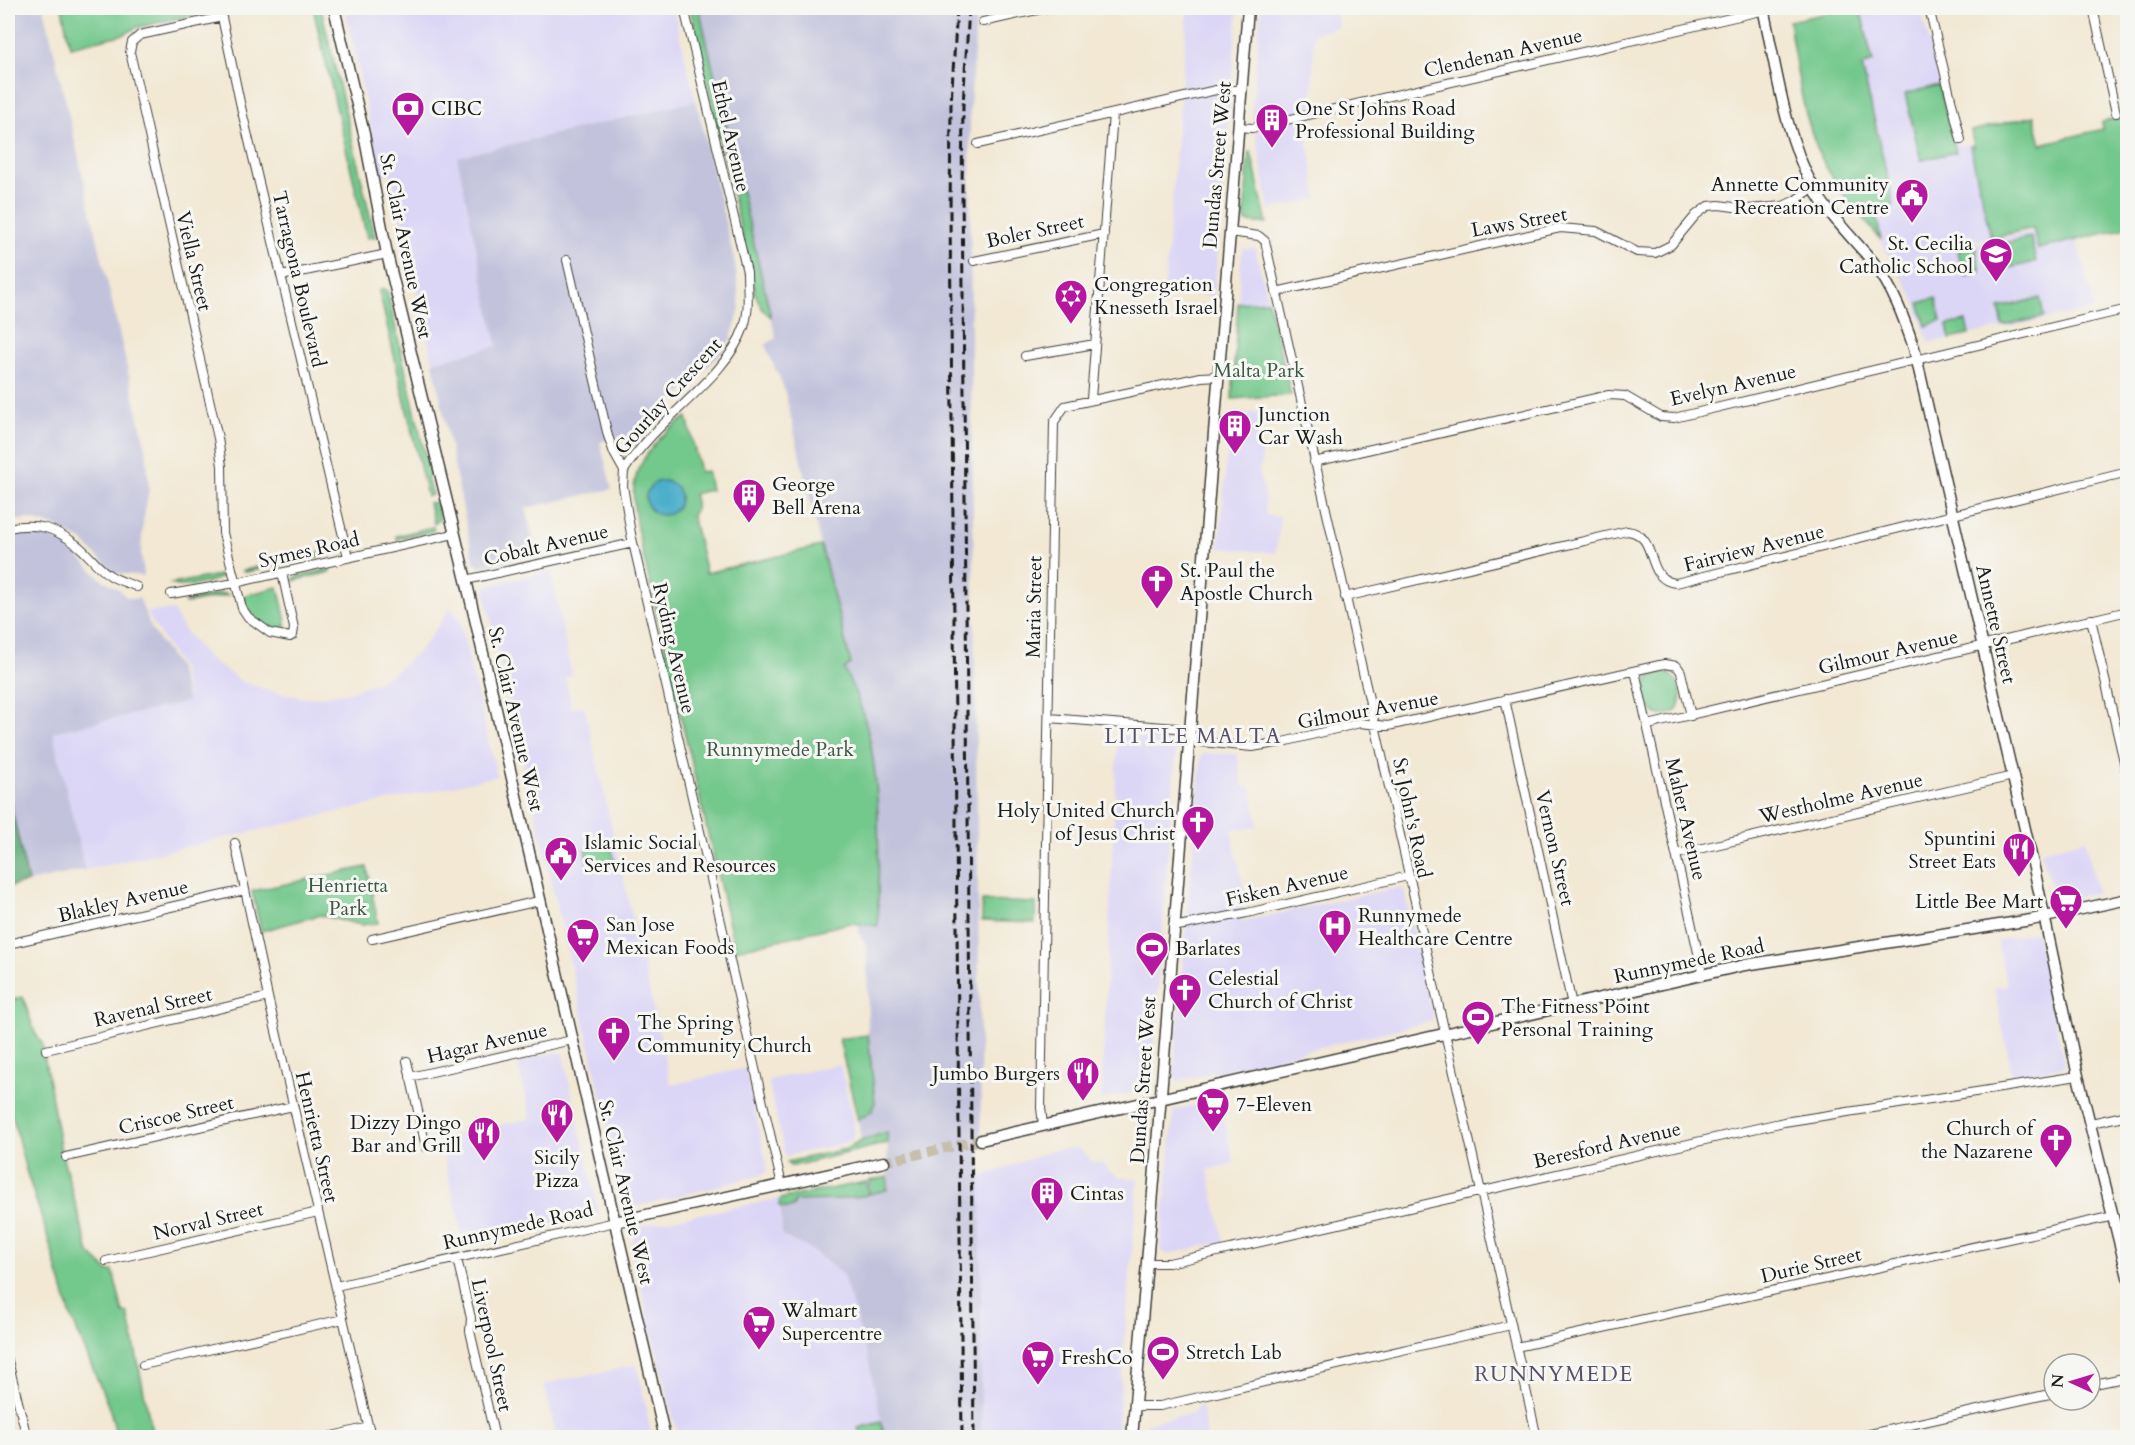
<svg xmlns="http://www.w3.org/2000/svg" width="2135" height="1445" font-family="Cardo,serif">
<rect width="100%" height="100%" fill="#f6f6f2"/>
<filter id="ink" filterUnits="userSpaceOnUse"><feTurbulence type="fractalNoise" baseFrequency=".0167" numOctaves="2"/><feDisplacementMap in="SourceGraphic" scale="12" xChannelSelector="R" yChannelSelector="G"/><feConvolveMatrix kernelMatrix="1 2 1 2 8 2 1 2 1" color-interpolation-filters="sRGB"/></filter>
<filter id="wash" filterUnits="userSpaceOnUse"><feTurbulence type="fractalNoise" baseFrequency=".008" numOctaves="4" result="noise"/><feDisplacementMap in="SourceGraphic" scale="24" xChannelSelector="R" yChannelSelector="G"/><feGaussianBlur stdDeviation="1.35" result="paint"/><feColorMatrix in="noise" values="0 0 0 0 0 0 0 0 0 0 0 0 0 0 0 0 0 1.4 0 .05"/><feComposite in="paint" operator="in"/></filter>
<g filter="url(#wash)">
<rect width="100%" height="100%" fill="#f2e8d3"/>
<path fill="#dcd6f6" d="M345 8H673L696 101 457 157 497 346 433 362 391 173 381 175Z
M1188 8H1238L1214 296 1164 293Z
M1261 8H1335L1339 27 1314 33 1312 108 1306 125 1317 199 1269 210 1252 112Z
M1851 8H1920L1957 146 1972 144 1992 236 1891 262 1881 240 1832 178 1813 138 1798 77 1789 21Z
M2033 231 2038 250 2077 240 2095 309 1929 343 1913 296 1896 269 1904 259Z
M1255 248 1268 301 1238 303 1242 249Z
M1259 412 1262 465 1258 470 1264 491 1266 515 1280 517 1276 553 1219 548 1230 415Z
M551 571 572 676 565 677 571 702 570 708 584 706 671 1085 745 1068 767 1165V1171L762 1175 627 1209 485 594V588L488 585Z
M450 608 459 618 497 776 85 870 53 732 188 702 182 670 146 612 173 610 184 630 209 659 241 681 269 691 301 697H318L350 692 377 682 392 674 418 652 433 633Z
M1118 733 1171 736 1177 740 1150 1088 1101 1100Z
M1205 753 1237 754 1243 787H1251L1258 826 1231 831 1248 907 1240 908 1244 921 1397 888 1404 890 1433 1017 1432 1021 1178 1081 1173 1076 1201 756Z
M2086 840 2097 893 2055 901 2041 851Z
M2036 932 2065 1066 2013 1078 1994 988 2007 985 1997 940Z
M557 1052 563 1054 599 1214 465 1246 439 1139 531 1118 517 1061Z
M840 1064 853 1119 855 1133 853 1139 842 1144 785 1156 768 1080Z
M1219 1098 1234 1163 1208 1170 1224 1242 1168 1254 1160 1251 1174 1110Z
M1077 1148 1089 1157 1090 1161 1103 1163 1108 1170 1119 1177 1138 1179 1117 1437H981L979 1178 1053 1150Z
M783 1198 780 1200 782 1236 810 1249 843 1275 867 1355 885 1437H678L632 1251 633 1239 643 1225Z
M637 1365 652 1437H556L544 1384Z
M1201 1404 1207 1437H1146L1147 1423 1192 1413Z"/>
<path fill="#c2c2dc" d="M8 8H44L146 449 149 489 143 522 141 553 144 576 114 573 82 541 56 526 27 519 8 521Z
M699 8H977L970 110 971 359 981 1123V1437H885L867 1355 843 1275 810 1249 782 1236 781 1208 779 1202 783 1198 888 1177 887 1132 861 1141 858 1120 873 1110 875 1102 868 1035 867 946 859 934V923L878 926 876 792 871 749 859 703 844 669 851 664 821 546 784 388 765 345 776 338Z
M696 101 735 262 740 309 731 339 720 354 632 441 617 436 600 442 612 489 526 508 536 554 480 567 474 563 433 362 497 346 457 157Z
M24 533 52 538 67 546 100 578 120 590 126 597 134 599 139 598 152 630 177 666 188 702 53 732 85 870 28 882 8 793V536L12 534Z"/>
<path fill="#73c88c" stroke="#487254" stroke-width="1.5" d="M62 8H212L208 11 135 28 125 34 70 47Z
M313 8H321L375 237 367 238Z
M690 8H699L771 317 763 310 755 294Z
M1851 8H1860L1873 62 1862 66 1894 206 1875 209 1881 240C1865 220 1846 200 1832 178 1804 132 1797 73 1789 21Z
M1939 85 1956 152 1921 160 1905 94Z
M2034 116 2041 144 2103 129 2102 122 2127 116V228L2038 249 2033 228 1991 238 1970 146H1974L1971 131Z
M1249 152H1251L1267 224 1247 222 1244 219Z
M2031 237 2036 262 2009 268 2004 243Z
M1975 246 1981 272 1964 276 1958 251Z
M384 289 387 291 430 476 427 477 432 495 427 496 379 291Z
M1936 298 1941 321 1926 326 1919 303Z
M2040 298 2044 317 2003 326 1999 308Z
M1268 301 1291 395 1232 399 1238 303Z
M1966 321 1969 335 1950 339 1947 325Z
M687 417 700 472 707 471 711 490 693 494C695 502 698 509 692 515L706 573 821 546 851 664 844 669C849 680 855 691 859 702 884 770 878 855 878 926L850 923 735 950 637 528C635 514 632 500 634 486 638 457 663 431 687 417Z
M436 502 440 519 434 524 429 503Z
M433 527 434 530 430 532 397 539 396 536Z
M335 549 337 551 332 554 301 561 300 557Z
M293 559 294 562 247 572 241 571Z
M330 569 331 572 292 581 298 576Z
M219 575 223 576C214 583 182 589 171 584Z
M278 587 286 621 285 627 280 630C261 628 247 613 243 596Z
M220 593 229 595 184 604 191 600Z
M1661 671C1679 674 1686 697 1676 711 1653 727 1637 695 1650 677Z
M611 844 615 864 589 869 585 850Z
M367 867 378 923 361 925 320 915 261 931 252 891Z
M982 901 1036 903 1035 923 982 921Z
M23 997 35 1033 42 1043 61 1151 89 1253 109 1272 113 1271 123 1313H128L153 1437H117L110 1410 70 1314 46 1231 25 1167 8 1098V1001Z
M868 1035 875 1102 873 1110 858 1120 839 1039Z
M887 1132 888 1143 793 1166H790L787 1162 846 1149 861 1141Z
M888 1177 887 1190 869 1194V1181Z
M866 1182 867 1195 833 1200 795 1201 794 1206 790 1208H781L779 1205 780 1200 783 1198Z
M881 1422 885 1437H863L858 1428Z"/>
<path fill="#5eac78" stroke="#3d644a" stroke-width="1.5" d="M8 793 28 882 8 887Z"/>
<path fill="#4baecb" stroke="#346574" stroke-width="1.5" d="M646 498a17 17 0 1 1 34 0a17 17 0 1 1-34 0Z"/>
</g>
<g filter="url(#ink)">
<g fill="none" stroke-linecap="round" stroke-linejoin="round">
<path stroke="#c7bfae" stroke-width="10" stroke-dasharray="10 5" stroke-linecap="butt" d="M884 1162 981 1140"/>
<g stroke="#3c3b37" stroke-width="10">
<path id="street" d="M220 8 241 107 348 557
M1929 8 1961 140
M2093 8 2116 113
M222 17 140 35 132 42 130 52 218 438 222 466 223 533 242 608 248 617 270 633 290 637 293 635 294 628 282 573
M983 22 1046 8
M1238 127 1252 128 1774 8
M978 144 1216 90H1241
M1230 232 1259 236 1265 241 1537 1438
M567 260 608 436 614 453 624 471 623 486 631 534 782 1185
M974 261 1104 234
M281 276 387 254
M1276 292 1560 228 1596 231 1637 252 1655 253 1671 245 1696 215 1708 206 1719 205 1749 209 1783 206 1794 201 1813 188
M1025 356 1095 344
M1091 399 1113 114
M1314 462 1609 395 1625 396 1661 417 1674 418 2128 309
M624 471C655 419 725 381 744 327 750 309 747 290 747 272L684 8
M8 528C35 522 54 527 77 545 89 554 97 568 111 576 119 581 128 583 137 587
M466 580 633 543
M171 594 235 583 454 534
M1345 597 1627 531C1660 534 1643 580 1676 583L2128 472
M2091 619 2128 779
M1635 671 1703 975
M1505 699 1572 1005
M1049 718 1176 728 1202 742 1252 747 1283 742 1360 723 1388 726 1664 664 1677 666 1681 672 1691 716
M1648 725 2128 611
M235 843 268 997 371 1438
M1677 854 2013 776
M1173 927 1247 913 1408 876
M372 939 539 901
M8 944 245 890
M46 1050 268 997
M407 1061 426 1147
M410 1077 572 1040
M2091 1123 2128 1115
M1043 1125 1041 1108 1054 422 1065 406 1201 377 1219 376
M66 1157 293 1106
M457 1259 471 1318 470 1331 495 1438
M106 1261 318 1212
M1146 1263H1169L1784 1122 2078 1076
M336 1286 615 1222
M1516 1347 2114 1216
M8 1361 27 1438
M143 1365 343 1319
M2090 1385 2128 1377
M1134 1406H1160L1511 1325
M324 1438 369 1427
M1852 1438 2054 1393"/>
</g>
<g stroke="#3c3b37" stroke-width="13">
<path id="secondary" d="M334 8 364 134 387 254 466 580 665 1438
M1763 8C1776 66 1784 134 1813 187 1828 215 1853 238 1873 262 1893 288 1904 318 1914 348L2034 868 2078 1076 2128 1277
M981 1140 1745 965 2031 920 2128 899
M615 1222 884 1162
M1132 1438 1155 1169 1248 8"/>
</g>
<use href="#street" stroke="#fff" stroke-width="8"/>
<use href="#secondary" stroke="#fff" stroke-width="10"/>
<path stroke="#1c1c1c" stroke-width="3" stroke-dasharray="9 4.5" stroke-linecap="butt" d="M957 8 951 104 950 215 962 1438
M969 8 963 105 962 189 974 1438"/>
</g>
</g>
<defs>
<g id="bank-pin" transform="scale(1.725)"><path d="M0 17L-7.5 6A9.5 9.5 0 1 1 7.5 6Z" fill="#b5179e" stroke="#f6f6f2"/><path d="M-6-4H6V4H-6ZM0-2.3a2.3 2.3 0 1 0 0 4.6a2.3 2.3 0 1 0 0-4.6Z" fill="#fff"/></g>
<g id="building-pin" transform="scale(1.725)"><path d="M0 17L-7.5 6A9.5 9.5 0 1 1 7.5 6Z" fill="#b5179e" stroke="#f6f6f2"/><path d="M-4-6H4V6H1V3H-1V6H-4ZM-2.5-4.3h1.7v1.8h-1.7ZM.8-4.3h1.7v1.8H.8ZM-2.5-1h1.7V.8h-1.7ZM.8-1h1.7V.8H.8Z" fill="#fff"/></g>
<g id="civic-pin" transform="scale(1.725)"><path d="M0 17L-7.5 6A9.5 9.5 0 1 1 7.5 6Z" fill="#b5179e" stroke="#f6f6f2"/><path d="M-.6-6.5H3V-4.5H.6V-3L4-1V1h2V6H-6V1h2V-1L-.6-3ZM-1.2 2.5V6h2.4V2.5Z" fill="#fff"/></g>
<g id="school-pin" transform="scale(1.725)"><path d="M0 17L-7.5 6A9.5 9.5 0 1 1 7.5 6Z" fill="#b5179e" stroke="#f6f6f2"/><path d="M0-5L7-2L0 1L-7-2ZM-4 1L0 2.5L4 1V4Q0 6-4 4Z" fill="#fff"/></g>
<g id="synagogue-pin" transform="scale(1.725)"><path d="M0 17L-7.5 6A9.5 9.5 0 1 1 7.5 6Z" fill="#b5179e" stroke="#f6f6f2"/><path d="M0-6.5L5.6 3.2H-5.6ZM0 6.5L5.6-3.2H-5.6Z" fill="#fff"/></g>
<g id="church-pin" transform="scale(1.725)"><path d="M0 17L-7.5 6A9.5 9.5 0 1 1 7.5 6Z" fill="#b5179e" stroke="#f6f6f2"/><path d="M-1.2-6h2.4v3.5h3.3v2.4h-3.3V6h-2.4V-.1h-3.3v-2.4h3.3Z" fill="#fff"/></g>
<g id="restaurant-pin" transform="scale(1.725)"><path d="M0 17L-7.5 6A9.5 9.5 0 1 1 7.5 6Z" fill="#b5179e" stroke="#f6f6f2"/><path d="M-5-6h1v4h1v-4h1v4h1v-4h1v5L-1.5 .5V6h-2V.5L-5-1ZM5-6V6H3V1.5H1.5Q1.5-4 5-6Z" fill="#fff"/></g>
<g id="supermarket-pin" transform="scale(1.725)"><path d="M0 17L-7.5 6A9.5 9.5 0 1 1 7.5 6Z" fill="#b5179e" stroke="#f6f6f2"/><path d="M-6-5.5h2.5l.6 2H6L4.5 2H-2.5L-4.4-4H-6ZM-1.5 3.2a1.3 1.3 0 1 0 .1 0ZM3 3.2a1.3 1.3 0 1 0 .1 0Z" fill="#fff"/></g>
<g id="hospital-pin" transform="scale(1.725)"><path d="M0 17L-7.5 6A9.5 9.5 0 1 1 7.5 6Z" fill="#b5179e" stroke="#f6f6f2"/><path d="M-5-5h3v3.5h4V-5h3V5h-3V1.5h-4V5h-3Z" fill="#fff"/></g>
<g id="stadium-pin" transform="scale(1.725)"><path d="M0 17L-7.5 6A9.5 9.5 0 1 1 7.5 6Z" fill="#b5179e" stroke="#f6f6f2"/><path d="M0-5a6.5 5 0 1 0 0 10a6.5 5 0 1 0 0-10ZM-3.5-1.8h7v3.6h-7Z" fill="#fff"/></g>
</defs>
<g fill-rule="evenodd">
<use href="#bank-pin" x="408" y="108"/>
<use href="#building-pin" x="1272" y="120"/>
<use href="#civic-pin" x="1912" y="195"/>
<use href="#school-pin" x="1996" y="254"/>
<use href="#synagogue-pin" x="1071" y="296"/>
<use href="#building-pin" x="1235" y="426"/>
<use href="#building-pin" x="749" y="495"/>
<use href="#church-pin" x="1157" y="581"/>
<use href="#church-pin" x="1198" y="822"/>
<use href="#restaurant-pin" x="2019" y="849"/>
<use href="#civic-pin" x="561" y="853"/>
<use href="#supermarket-pin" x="2066" y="901"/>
<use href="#hospital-pin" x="1335" y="926"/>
<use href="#supermarket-pin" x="583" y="935"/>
<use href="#stadium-pin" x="1152" y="948"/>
<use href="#church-pin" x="1185" y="990"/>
<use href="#stadium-pin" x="1478" y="1017"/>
<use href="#church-pin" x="614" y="1033"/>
<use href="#restaurant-pin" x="1083" y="1073"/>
<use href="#supermarket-pin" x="1213" y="1104"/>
<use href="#restaurant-pin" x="557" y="1115"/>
<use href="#restaurant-pin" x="484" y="1133"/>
<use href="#church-pin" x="2056" y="1140"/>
<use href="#building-pin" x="1047" y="1193"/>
<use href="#supermarket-pin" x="759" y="1322"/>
<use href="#stadium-pin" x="1163" y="1352"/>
<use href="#supermarket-pin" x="1038" y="1357"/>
</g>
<g text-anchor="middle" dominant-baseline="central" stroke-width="6" stroke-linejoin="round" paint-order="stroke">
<g font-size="20" fill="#1c1c1c" stroke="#f6f6f2">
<text transform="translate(1503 53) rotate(-13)">Clendenan Avenue</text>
<text transform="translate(731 136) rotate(77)">Ethel Avenue</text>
<text transform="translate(1217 165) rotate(-85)">Dundas Street West</text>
<text transform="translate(1519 222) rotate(-10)">Laws Street</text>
<text transform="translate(1035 231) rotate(-12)">Boler Street</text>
<text transform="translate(406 246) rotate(78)">St. Clair Avenue West</text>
<text transform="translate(194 261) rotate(77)">Viella Street</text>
<text transform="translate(299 279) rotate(77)">Tarragona Boulevard</text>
<text transform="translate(1733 385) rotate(-13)">Evelyn Avenue</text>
<text transform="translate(668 396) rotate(-48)">Gourlay Crescent</text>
<text transform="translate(546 545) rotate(-13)">Cobalt Avenue</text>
<text transform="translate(1754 548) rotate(-14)">Fairview Avenue</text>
<text transform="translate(309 550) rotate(-13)">Symes Road</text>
<text transform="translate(1034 607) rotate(-89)">Maria Street</text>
<text transform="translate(1996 624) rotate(77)">Annette Street</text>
<text transform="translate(674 648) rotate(77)">Ryding Avenue</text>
<text transform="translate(1888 652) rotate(-13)">Gilmour Avenue</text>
<text transform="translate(1368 710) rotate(-10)">Gilmour Avenue</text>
<text transform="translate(516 719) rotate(77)">St. Clair Avenue West</text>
<text transform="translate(1841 798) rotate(-13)">Westholme Avenue</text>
<text transform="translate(1412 818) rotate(78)">St John's Road</text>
<text transform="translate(1686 819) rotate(77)">Maher Avenue</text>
<text transform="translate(1555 848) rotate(77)">Vernon Street</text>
<text transform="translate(1287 886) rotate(-13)">Fisken Avenue</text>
<text transform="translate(123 901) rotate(-13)">Blakley Avenue</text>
<text transform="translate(1689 961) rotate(-12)">Runnymede Road</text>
<text transform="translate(153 1007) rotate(-13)">Ravenal Street</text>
<text transform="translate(487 1043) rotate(-13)">Hagar Avenue</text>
<text transform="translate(1143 1080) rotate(-86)">Dundas Street West</text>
<text transform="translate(176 1115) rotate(-13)">Criscoe Street</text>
<text transform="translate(317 1137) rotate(77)">Henrietta Street</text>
<text transform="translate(1607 1145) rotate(-13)">Beresford Avenue</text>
<text transform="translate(626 1192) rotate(77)">St. Clair Avenue West</text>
<text transform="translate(208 1221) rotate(-13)">Norval Street</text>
<text transform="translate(518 1226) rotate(-13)">Runnymede Road</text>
<text transform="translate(1811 1265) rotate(-13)">Durie Street</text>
<text transform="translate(492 1345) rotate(78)">Liverpool Street</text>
</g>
<g font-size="20" fill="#1c1c1c" stroke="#f6f6f2" text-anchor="start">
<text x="431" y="108">CIBC</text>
<text x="1295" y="108">One St Johns Road<tspan x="1295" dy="23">Professional Building</tspan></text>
<text x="1889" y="184" text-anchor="end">Annette Community<tspan x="1889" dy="23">Recreation Centre</tspan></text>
<text x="1973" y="243" text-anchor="end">St. Cecilia<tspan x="1973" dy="23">Catholic School</tspan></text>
<text x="1094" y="284">Congregation<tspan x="1094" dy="23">Knesseth Israel</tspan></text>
<text x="1258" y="414">Junction<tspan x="1258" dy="23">Car Wash</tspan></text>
<text x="772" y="484">George<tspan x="772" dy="23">Bell Arena</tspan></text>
<text x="1180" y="570">St. Paul the<tspan x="1180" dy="23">Apostle Church</tspan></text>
<text x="1175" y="810" text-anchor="end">Holy United Church<tspan x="1175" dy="23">of Jesus Christ</tspan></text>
<text x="1996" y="838" text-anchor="end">Spuntini<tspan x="1996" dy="23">Street Eats</tspan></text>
<text x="584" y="842">Islamic Social<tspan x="584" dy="23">Services and Resources</tspan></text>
<text x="2043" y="901" text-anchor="end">Little Bee Mart</text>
<text x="1358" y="915">Runnymede<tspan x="1358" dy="23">Healthcare Centre</tspan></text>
<text x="606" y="924">San Jose<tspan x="606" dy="23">Mexican Foods</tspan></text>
<text x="1175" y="948">Barlates</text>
<text x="1208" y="978">Celestial<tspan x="1208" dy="23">Church of Christ</tspan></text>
<text x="1501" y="1006">The Fitness Point<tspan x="1501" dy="23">Personal Training</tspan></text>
<text x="637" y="1022">The Spring<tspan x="637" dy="23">Community Church</tspan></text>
<text x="1060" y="1073" text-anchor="end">Jumbo Burgers</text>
<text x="1236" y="1104">7-Eleven</text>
<text x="461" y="1122" text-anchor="end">Dizzy Dingo<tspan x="461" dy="23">Bar and Grill</tspan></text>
<text x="2033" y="1128" text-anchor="end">Church of<tspan x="2033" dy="23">the Nazarene</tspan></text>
<text x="557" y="1157" text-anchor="middle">Sicily<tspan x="557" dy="23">Pizza</tspan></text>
<text x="1070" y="1193">Cintas</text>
<text x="782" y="1310">Walmart<tspan x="782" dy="23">Supercentre</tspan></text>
<text x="1186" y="1352">Stretch Lab</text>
<text x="1061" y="1357">FreshCo</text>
</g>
<g font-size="20" fill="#3a5843" stroke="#f6f6f2">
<text x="1259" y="370">Malta Park</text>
<text x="780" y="749">Runnymede Park</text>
<text x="348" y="885">Henrietta<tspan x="348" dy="23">Park</tspan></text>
</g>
<g font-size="21" letter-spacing="1.5" fill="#584f68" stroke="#f6f6f2">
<text x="1193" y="736">LITTLE MALTA</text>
<text x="1554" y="1374">RUNNYMEDE</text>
</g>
</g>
<rect width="2135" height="1445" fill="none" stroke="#f6f6f2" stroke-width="30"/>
<g transform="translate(2072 1382) rotate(274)"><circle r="28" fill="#f6f6f2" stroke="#9f9f9c" stroke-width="1.5"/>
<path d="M0-4.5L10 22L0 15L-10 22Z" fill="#b5179e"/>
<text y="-9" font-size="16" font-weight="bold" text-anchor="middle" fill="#1c1c1c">N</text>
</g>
</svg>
